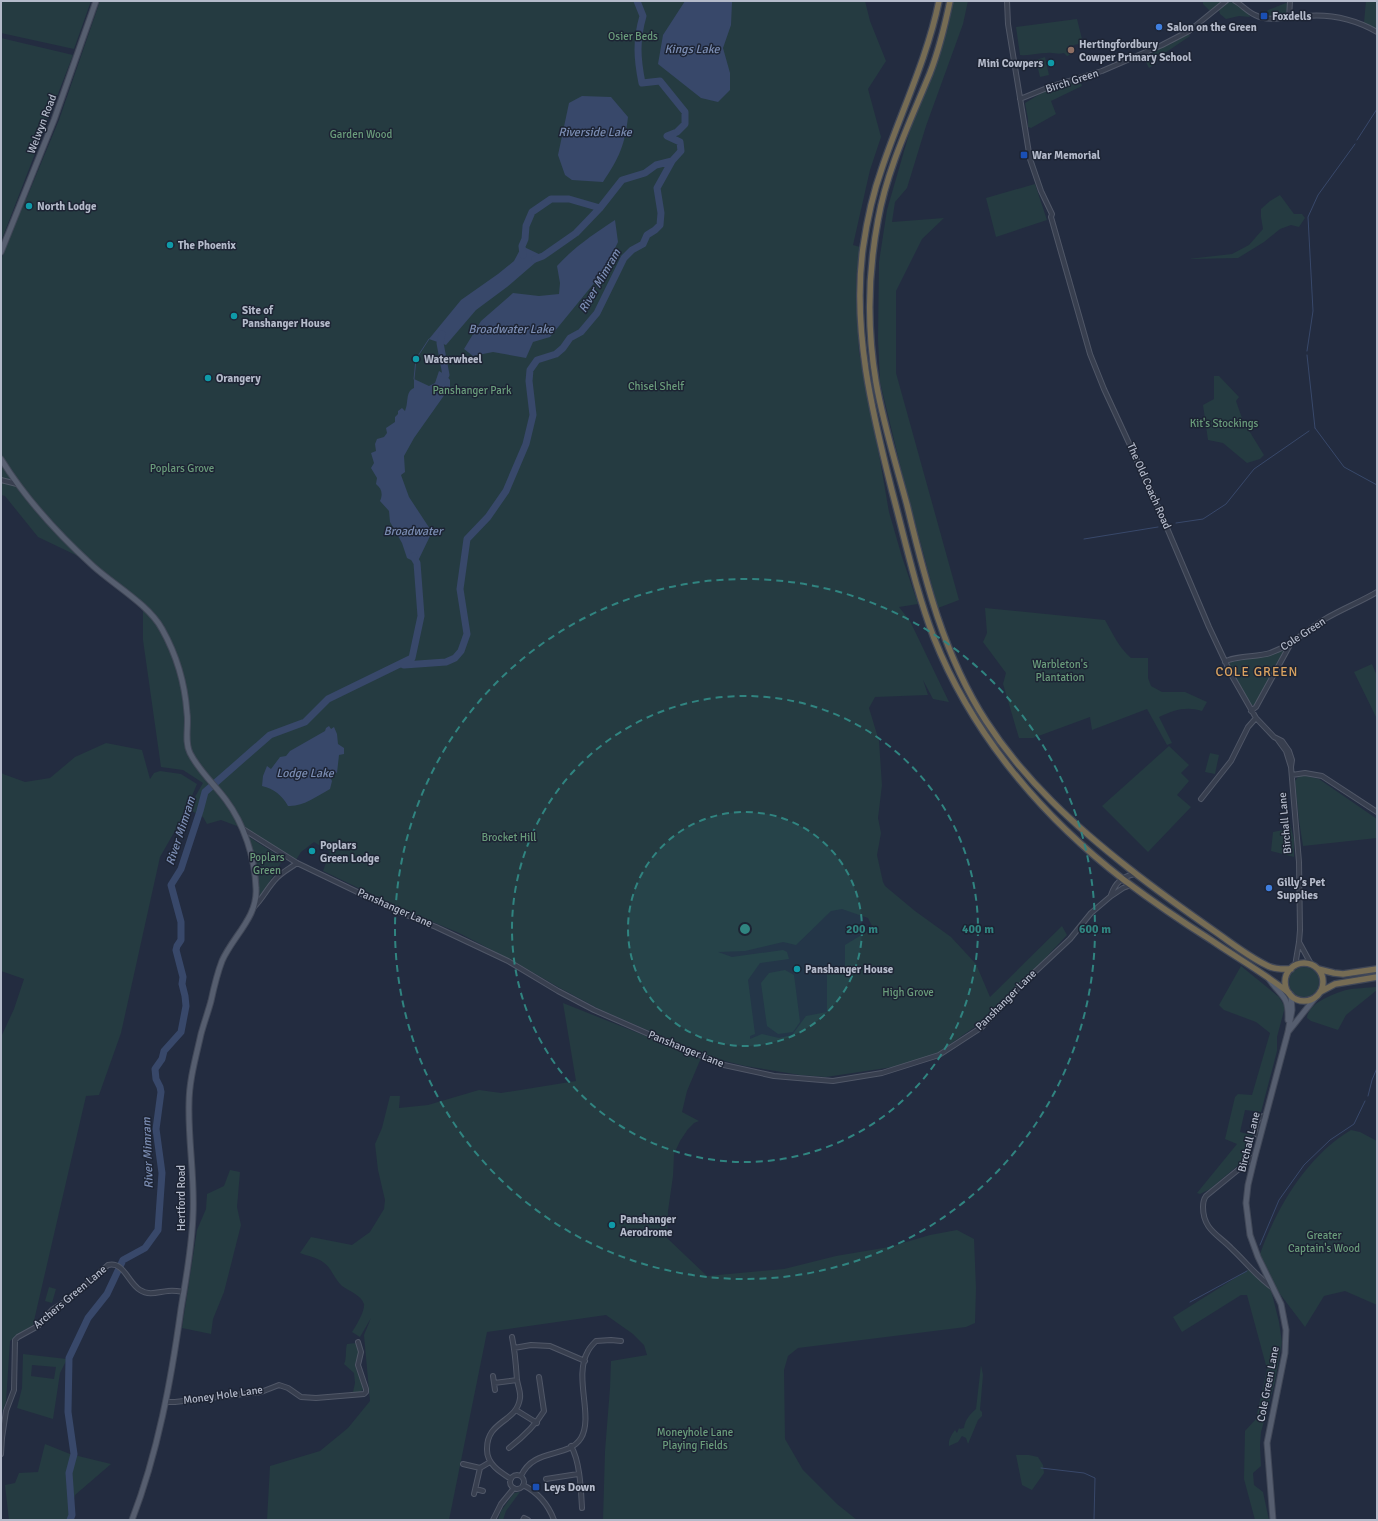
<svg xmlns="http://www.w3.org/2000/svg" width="1378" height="1521" font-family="Signika,sans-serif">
<rect width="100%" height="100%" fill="#232c40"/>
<path fill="#253b41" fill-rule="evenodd" d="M1 1H91L74 49 1 33Z
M100 1H865L870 21 886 61 868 89 881 137 870 170 853 245 860 247 856 278 859 352 880 460 889 512 902 557 918 604 899 607 910 621 949 702 933 699 923 680 928 695 875 697 869 708 879 741 882 785 878 818 881 833 877 855 883 882 885 886 915 911 951 937 976 964 990 997 1062 926 1067 935 1036 968 976 1026 939 1052 913 1063 893 1067 826 1077 800 1075 745 1066 721 1060 682 1045 601 1010 558 987 513 961 459 933 400 908 323 871 330 852 314 842 301 852 296 860 250 831 221 820 207 824 203 817 188 809 203 783 183 770 161 767 143 640V609L82 558 38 537 5 496 1 495V260L22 205 27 197 59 120ZM842 909 868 918 873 928 845 945V966L827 967V1012L806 1016 792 1035 779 1038 762 1034 750 1039V1036L755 1034 748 980 760 963 789 959 787 952 783 950 732 957 718 952 745 951 783 942 796 945 831 911Z
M953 1H968L963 24 926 126 907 188 895 202 892 222 944 218 922 239 896 291V373L959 600 938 608 904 481 880 382 878 339 879 262 887 210 911 127 948 28Z
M1203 1H1223L1211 12 1203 4Z
M1366 1H1377V31L1364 23Z
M1230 2C1237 3 1248 10 1250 17L1239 16 1226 19 1220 14 1219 10 1225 4Z
M1286 3 1288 4 1285 16 1282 17 1264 15 1268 10Z
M1077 19 1083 43 1074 45 1070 49 1072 54 1067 56 1064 53C1056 55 1054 52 1047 53 1038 53 1030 56 1020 55L1016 27Z
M1188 33 1190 36 1156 59 1152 51 1173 43V41Z
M1 38 73 55 2 239H1Z
M1151 52 1157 63 1149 68 1143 56Z
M1045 57 1049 75 1040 77 1036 60Z
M1080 80 1082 86 1051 101 1056 114 1031 128 1028 127V119L1025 103 1050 88Z
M1035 184 1047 220 996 237 986 198Z
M1280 195 1294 214H1302L1305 218 1299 227 1291 225 1280 229 1264 242 1238 258 1188 259 1232 254 1249 245 1263 229 1261 217V209L1270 201Z
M1214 376H1219L1239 397 1236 401 1243 421 1264 455 1260 459 1247 463 1223 443 1208 440 1203 405 1214 399Z
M985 608 1105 620C1113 634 1119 648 1131 658H1148V678L1151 686 1162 692H1185L1207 702 1202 711C1186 706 1174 710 1159 717L1172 743 1167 745 1147 709 1092 730 1090 717 1033 738H1019L1003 684 1006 673 983 642 987 633Z
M1285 648 1287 649 1257 703 1255 705H1251L1235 678 1228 662 1231 660 1265 656Z
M1372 664 1377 676V719L1354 672Z
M106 743 142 750 150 779 154 773 160 771 181 774 197 784 184 815 160 857 121 1033 99 1095 86 1096 33 1325 10 1341 6 1402 2 1412 1 1421V1037L14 1009 24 979 1 971V772L3 774 25 782 50 778 75 757Z
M1169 746 1189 765 1181 773 1189 781 1177 795 1191 807 1148 852 1102 806Z
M1210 753 1219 755 1215 774 1205 772Z
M1302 775 1319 779 1377 819V838L1303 846 1299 820 1295 781 1298 777Z
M1290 824 1294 839V857L1271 851 1273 832 1283 830Z
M249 837 280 857 282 861 260 897 257 876Z
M1241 966 1279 997 1285 1007 1277 1037V1051L1261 1112 1245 1110 1240 1132 1255 1136 1249 1156 1210 1189 1200 1194 1197 1193 1237 1144 1225 1139 1235 1097 1238 1094 1252 1095 1270 1033 1256 1022 1224 1010 1219 1005Z
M1289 982a15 15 0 1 1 30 0a15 15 0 1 1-30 0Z
M785 970 794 975 800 1022 793 1032 778 1034 767 1026 761 983 769 973Z
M1377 987V990L1346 1015 1338 1030 1311 1021 1307 1018C1308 1003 1333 994 1346 990 1355 988 1367 988 1377 987Z
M563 1003 701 1058 687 1091 682 1112 699 1121 694 1123 688 1129 680 1141 674 1154 673 1176 668 1211 667 1238 707 1276 784 1269 836 1256 889 1247 930 1235 957 1230 974 1239 976 1288 975 1323 966 1327 798 1348 788 1356 784 1370 785 1439 803 1470 837 1504 857 1520H603L605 1451 610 1388 611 1361 647 1355 644 1345 633 1334 606 1315 487 1332 449 1520H267L270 1466 320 1451 348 1428 370 1401 364 1335 371 1318 360 1337 352 1332C356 1326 365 1311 364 1304 361 1295 349 1291 342 1286 334 1279 332 1268 323 1262 316 1257 307 1256 300 1253L311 1237 352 1245 370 1232 384 1209 385 1200 378 1170 375 1144 382 1128 390 1096H400L399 1108 428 1105 479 1090 501 1093 576 1081Z
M1351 1130 1360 1132 1377 1141V1305L1345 1291 1324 1296 1305 1327 1277 1290 1260 1254C1277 1207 1307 1156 1351 1130Z
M230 1170 240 1172 237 1207 241 1225 224 1292 213 1319 211 1334 182 1328 197 1230 206 1209 207 1194 224 1186Z
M1251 1268 1270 1286 1279 1322 1282 1342 1275 1382 1261 1432 1260 1445 1261 1466 1253 1473 1254 1485 1263 1492 1269 1520H1255L1244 1479 1245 1431 1256 1419 1267 1369 1247 1295H1241L1182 1332 1173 1317Z
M49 1287 56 1289 52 1303 45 1301Z
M356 1343 359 1352 355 1365 364 1389 360 1392H353L355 1383 354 1373 344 1364C347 1359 345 1350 347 1344Z
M23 1354 67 1359 60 1373 53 1419 17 1408 22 1388ZM32 1365 56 1367 54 1379 31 1376Z
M981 1365 983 1375 980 1410 982 1412V1416L978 1420 968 1444 966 1438 962 1436 958 1442 949 1446C948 1440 952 1434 955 1430L957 1433 959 1428 960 1429 964 1428C965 1420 970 1414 976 1409Z
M45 1444 70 1454 111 1464 75 1495 68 1520H9L5 1485 15 1483 19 1473 38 1472Z
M1016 1455H1029L1038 1457 1043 1465 1044 1473 1032 1490 1022 1485Z
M520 1492 506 1511 503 1520H498L501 1511 514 1493Z"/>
<path fill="#38486a" d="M685 1H729L732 2 731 25 723 48 730 73V90L718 102 701 98 658 64 663 35Z
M582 96 611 97 628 117C625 145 619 158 603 182L572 180 565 175 558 155 569 103Z
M615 220 618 242 604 271 550 337 533 342 526 358 493 352 473 356 464 349 481 321 513 293 539 296 559 294 560 283 557 266C573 248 595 233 615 220Z
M522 246 543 256 507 287 476 310 446 345 429 339 461 300 498 274 514 261Z
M439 371 446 375 450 380V387L414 438 404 456 405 472 401 475 409 497 432 532 417 563 407 558 402 543 390 522 389 511 380 501C383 494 382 489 376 484L377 478 371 468 374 463 371 453 376 451 375 444 377 439 384 437 387 433 386 428 395 422V417L398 414V411L402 408 405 411C409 402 405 392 414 388V379L429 386 435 383Z
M329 726 331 729 334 727 337 734 338 744 344 748V754L339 755 337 773 335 772 331 779 332 781 330 789C317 796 303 807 288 806 282 795 274 789 262 786L263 776 267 766 271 769 280 757 286 756 290 751 325 731 326 728Z"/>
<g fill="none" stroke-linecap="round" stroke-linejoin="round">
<path stroke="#38486a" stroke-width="1" d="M1357 140 1377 109
M1307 351 1313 311 1308 217 1318 195 1355 144
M1307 355 1315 428
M414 379 416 359 429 339
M1315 428 1344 467 1377 485
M1176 523 1203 519 1226 504 1254 469 1309 431
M1084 539 1158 527
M1368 1096 1372 1080 1377 1068
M1260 1245 1279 1200 1304 1165 1330 1140 1354 1124 1365 1101
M1190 1302 1247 1271
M1041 1468 1084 1473 1095 1478 1094 1520"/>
<path stroke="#38486a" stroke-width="7" d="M523 255 522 246 525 239 526 226 532 212 551 199H569L600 208
M535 259 543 256 576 233 600 208 622 180 645 173 656 165 672 161 681 151 680 142 667 136 677 132 685 124V112L660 81 642 83C637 58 636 40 643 16L637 1
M441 383 446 375 440 343 442 334
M404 665 446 662 455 658 461 651 467 634 460 589 467 539 488 517 506 491 526 444 533 415 529 381 530 370 537 360 556 354 563 348 570 338 581 332 597 313 624 258 632 250 643 244 647 235 655 230 660 225 661 213 657 188 672 161
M70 1520 72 1515 69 1473 74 1454 68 1412 69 1358 88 1318 107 1294 123 1260 145 1248 158 1230 162 1173 156 1129 161 1092 160 1087 156 1079 155 1069 162 1059 164 1051 181 1032 186 1006 185 996 182 984 183 977 176 950 177 946 181 940V922L171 885 181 869 200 811 205 792 270 735 305 722 328 699 412 658 421 616 417 563 413 556"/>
<g stroke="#505767" stroke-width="6">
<path id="minor" d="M1007 1 1008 24 1030 159 1041 191 1052 214 1051 217 1090 354 1104 389 1153 495 1209 627 1232 676 1256 718 1274 737 1282 741 1289 751 1292 760 1291 767
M1235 1C1242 5 1248 12 1255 15 1270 23 1290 16 1306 16 1331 14 1356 20 1377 32
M1289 18 1290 1
M1020 99 1052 86 1102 71 1162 45 1189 31 1226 1
M1 480 17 484
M1225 662C1232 656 1259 657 1270 653 1291 646 1306 630 1325 619 1342 609 1360 602 1377 592
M1251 711 1256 707 1291 643
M1278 740 1286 751 1291 767 1299 862 1300 930 1299 942 1295 966
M1292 775 1305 773 1322 776 1377 812
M1201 799 1231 761 1248 727 1256 718
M243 829 297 863 399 912 436 927 508 961 558 991 594 1010 660 1039 724 1065 774 1076 833 1081 882 1073 939 1055 982 1027 1021 985 1070 939 1091 913 1111 896 1123 888 1131 885
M1111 895C1115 883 1123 876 1135 874
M254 907C262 899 267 889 274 881 280 873 289 869 297 863
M1299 942 1311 964
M1260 1136 1256 1134C1254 1127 1257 1115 1266 1116
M1255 1156 1206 1196C1203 1200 1203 1203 1203 1207 1203 1230 1219 1235 1232 1249 1246 1262 1257 1277 1273 1288
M514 1348 531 1345 550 1346 585 1361
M493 1376 495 1390
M494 1383 517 1380
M166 1402H175L261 1392 279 1385 288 1388 301 1397 316 1398 364 1394 366 1392V1389L358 1365 361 1352 358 1342
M516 1410 537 1423
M571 1446C580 1461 581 1490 582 1508
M509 1448C523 1437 535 1426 544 1411L539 1377
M1 1454 2 1438 6 1411 14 1390 15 1340 18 1337 38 1326 52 1310 73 1296 108 1265C124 1261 128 1283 140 1290 149 1296 158 1292 168 1291 173 1290 178 1291 184 1292
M463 1464 480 1468
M510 1482a7 7 0 1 1 14 0a7 7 0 1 1-14 0Z
M521 1476C534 1447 568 1459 581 1438 594 1416 573 1377 588 1351 590 1347 593 1344 596 1341L611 1340 621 1341
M511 1479C500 1472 487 1464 487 1450 486 1420 517 1423 520 1398 521 1393 518 1386 517 1380 516 1365 515 1351 512 1337
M546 1479 578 1474
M523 1485C539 1493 548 1504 554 1520
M476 1489 483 1491
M474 1494 480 1468 490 1462
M493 1520 501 1504 514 1488
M523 1520 524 1518 528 1520"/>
</g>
<g stroke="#414858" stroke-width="7">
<path id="major" d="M1 252 54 120 96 1
M1 459C25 498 59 535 93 566 114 585 149 605 162 629 176 654 185 684 187 713 189 726 184 741 190 753 199 771 215 785 226 800 244 824 255 858 256 888 258 917 233 936 222 961 217 974 214 987 211 1001 208 1012 204 1023 201 1034 196 1057 189 1080 189 1104 188 1141 195 1178 193 1215 192 1247 186 1278 181 1309 171 1381 158 1452 132 1520
M1269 979C1282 998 1289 995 1288 1020
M1288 1032 1315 998
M1273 1520 1267 1443 1285 1353 1286 1330 1281 1304 1258 1257 1250 1235 1246 1203 1248 1185 1255 1156 1288 1032 1292 1010 1291 995"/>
</g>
<g stroke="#404757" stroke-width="8">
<path id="highway" d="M939 1C927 59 901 112 882 168 873 193 867 220 863 248 852 329 872 412 892 491 905 540 916 591 934 638 972 734 1042 817 1124 880 1152 901 1181 921 1211 940 1237 958 1264 973 1289 993
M950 1C945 25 939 50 930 73 910 122 887 169 878 220 868 273 867 329 876 382 883 423 896 464 907 505 925 580 944 656 986 721 1024 780 1076 827 1131 870 1160 893 1190 914 1220 935 1235 946 1251 958 1268 966 1276 970 1283 969 1291 969
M1285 982a19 19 0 1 1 38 0a19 19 0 1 1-38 0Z
M1318 969 1334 973 1343 974 1377 969
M1320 992 1335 984 1377 977"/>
</g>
<use href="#minor" stroke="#383f4f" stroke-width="4"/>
<use href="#major" stroke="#565e6f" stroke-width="5"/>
<use href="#highway" stroke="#766c54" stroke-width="5.5"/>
</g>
<circle cx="745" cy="929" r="117" fill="#308480" fill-opacity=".12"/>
<g fill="none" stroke="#308480" stroke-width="2" stroke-dasharray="7 5">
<circle cx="745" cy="929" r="117"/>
<circle cx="745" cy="929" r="233"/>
<circle cx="745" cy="929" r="350"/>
</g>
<g fill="#1a4fb4" stroke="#1d2434" stroke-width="1.5">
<rect x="1260" y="12" width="8" height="8" rx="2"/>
<rect x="1020" y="151" width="8" height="8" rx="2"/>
<rect x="532" y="1483" width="8" height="8" rx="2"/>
</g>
<g fill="#3f7fe0" stroke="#1d2434" stroke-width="1.5">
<circle cx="1159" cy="27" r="4"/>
<circle cx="1269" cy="888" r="4"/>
</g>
<circle fill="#8d6e63" stroke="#1d2434" stroke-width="1.5" cx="1071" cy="50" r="4"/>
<g fill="#0f9aa8" stroke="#1d2434" stroke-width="1.5">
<circle cx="1051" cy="63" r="4"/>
<circle cx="29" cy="206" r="4"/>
<circle cx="170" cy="245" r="4"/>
<circle cx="234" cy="316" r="4"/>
<circle cx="416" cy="359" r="4"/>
<circle cx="208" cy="378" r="4"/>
<circle cx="312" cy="851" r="4"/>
<circle cx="797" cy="969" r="4"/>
<circle cx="612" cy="1225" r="4"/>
</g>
<g text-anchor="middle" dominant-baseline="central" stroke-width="3" stroke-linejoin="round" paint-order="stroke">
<g font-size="11" font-weight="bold" fill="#b4baca" stroke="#1d2434" text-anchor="start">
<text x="1272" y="16">Foxdells</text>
<text x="1167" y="27">Salon on the Green</text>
<text x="1079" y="44">Hertingfordbury<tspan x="1079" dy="13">Cowper Primary School</tspan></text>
<text x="1043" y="63" text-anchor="end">Mini Cowpers</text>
<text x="1032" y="155">War Memorial</text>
<text x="37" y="206">North Lodge</text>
<text x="178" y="245">The Phoenix</text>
<text x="242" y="310">Site of<tspan x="242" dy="13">Panshanger House</tspan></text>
<text x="424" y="359">Waterwheel</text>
<text x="216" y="378">Orangery</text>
<text x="320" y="845">Poplars<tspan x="320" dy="13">Green Lodge</tspan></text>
<text x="1277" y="882">Gilly’s Pet<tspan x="1277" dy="13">Supplies</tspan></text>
<text x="805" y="969">Panshanger House</text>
<text x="620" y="1219">Panshanger<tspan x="620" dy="13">Aerodrome</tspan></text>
<text x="544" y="1487">Leys Down</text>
</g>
<g font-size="11" fill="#6a9c7b" stroke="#1d2434">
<text x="633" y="36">Osier Beds</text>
<text x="361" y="134">Garden Wood</text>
<text x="656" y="386">Chisel Shelf</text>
<text x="472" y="390">Panshanger Park</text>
<text x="1224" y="423">Kit's Stockings</text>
<text x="182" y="468">Poplars Grove</text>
<text x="1060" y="664">Warbleton's<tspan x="1060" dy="13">Plantation</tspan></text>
<text x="509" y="837">Brocket Hill</text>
<text x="267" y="857">Poplars<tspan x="267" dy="13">Green</tspan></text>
<text x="908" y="992">High Grove</text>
<text x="1324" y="1235">Greater<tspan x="1324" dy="13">Captain's Wood</tspan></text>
<text x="695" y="1432">Moneyhole Lane<tspan x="695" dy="13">Playing Fields</tspan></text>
</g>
<g font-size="11" fill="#b4baca" stroke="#1d2434">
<text transform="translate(1072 81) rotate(-18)">Birch Green</text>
<text transform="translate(42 124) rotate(-69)">Welwyn Road</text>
<text transform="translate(1149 486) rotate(66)">The Old Coach Road</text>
<text transform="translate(1303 634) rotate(-33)">Cole Green</text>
<text transform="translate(1285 823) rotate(-95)">Birchall Lane</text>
<text transform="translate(395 908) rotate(24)">Panshanger Lane</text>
<text transform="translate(1006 1000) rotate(-45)">Panshanger Lane</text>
<text transform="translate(686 1049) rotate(22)">Panshanger Lane</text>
<text transform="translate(1249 1142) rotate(-76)">Birchall Lane</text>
<text transform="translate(181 1198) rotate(-90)">Hertford Road</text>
<text transform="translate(70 1297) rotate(-40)">Archers Green Lane</text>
<text transform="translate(1268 1384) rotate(-79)">Cole Green Lane</text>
<text transform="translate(223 1395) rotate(-8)">Money Hole Lane</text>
</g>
<g font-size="12" font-style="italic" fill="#7b8db3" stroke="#1d2434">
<text x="692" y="49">Kings Lake</text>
<text x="595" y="132">Riverside Lake</text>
<text transform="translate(600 281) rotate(-60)">River Mimram</text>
<text x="511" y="329">Broadwater Lake</text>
<text x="413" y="531">Broadwater</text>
<text x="305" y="773">Lodge Lake</text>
<text transform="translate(181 831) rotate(-72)">River Mimram</text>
<text transform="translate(148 1153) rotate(-92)">River Mimram</text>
</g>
<g font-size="13" letter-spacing="1" fill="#d9a260" stroke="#1d2434">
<text x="1257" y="672">COLE GREEN</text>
</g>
</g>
<circle cx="745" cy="929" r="6" fill="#308480" stroke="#1d2434" stroke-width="2"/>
<g font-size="12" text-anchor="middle" font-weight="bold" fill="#308480" stroke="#1d2434" stroke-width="3" stroke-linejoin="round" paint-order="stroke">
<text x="862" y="933">200 m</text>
<text x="978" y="933">400 m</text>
<text x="1095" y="933">600 m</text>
</g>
<rect width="1378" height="1521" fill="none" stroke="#b4baca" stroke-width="4"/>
</svg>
